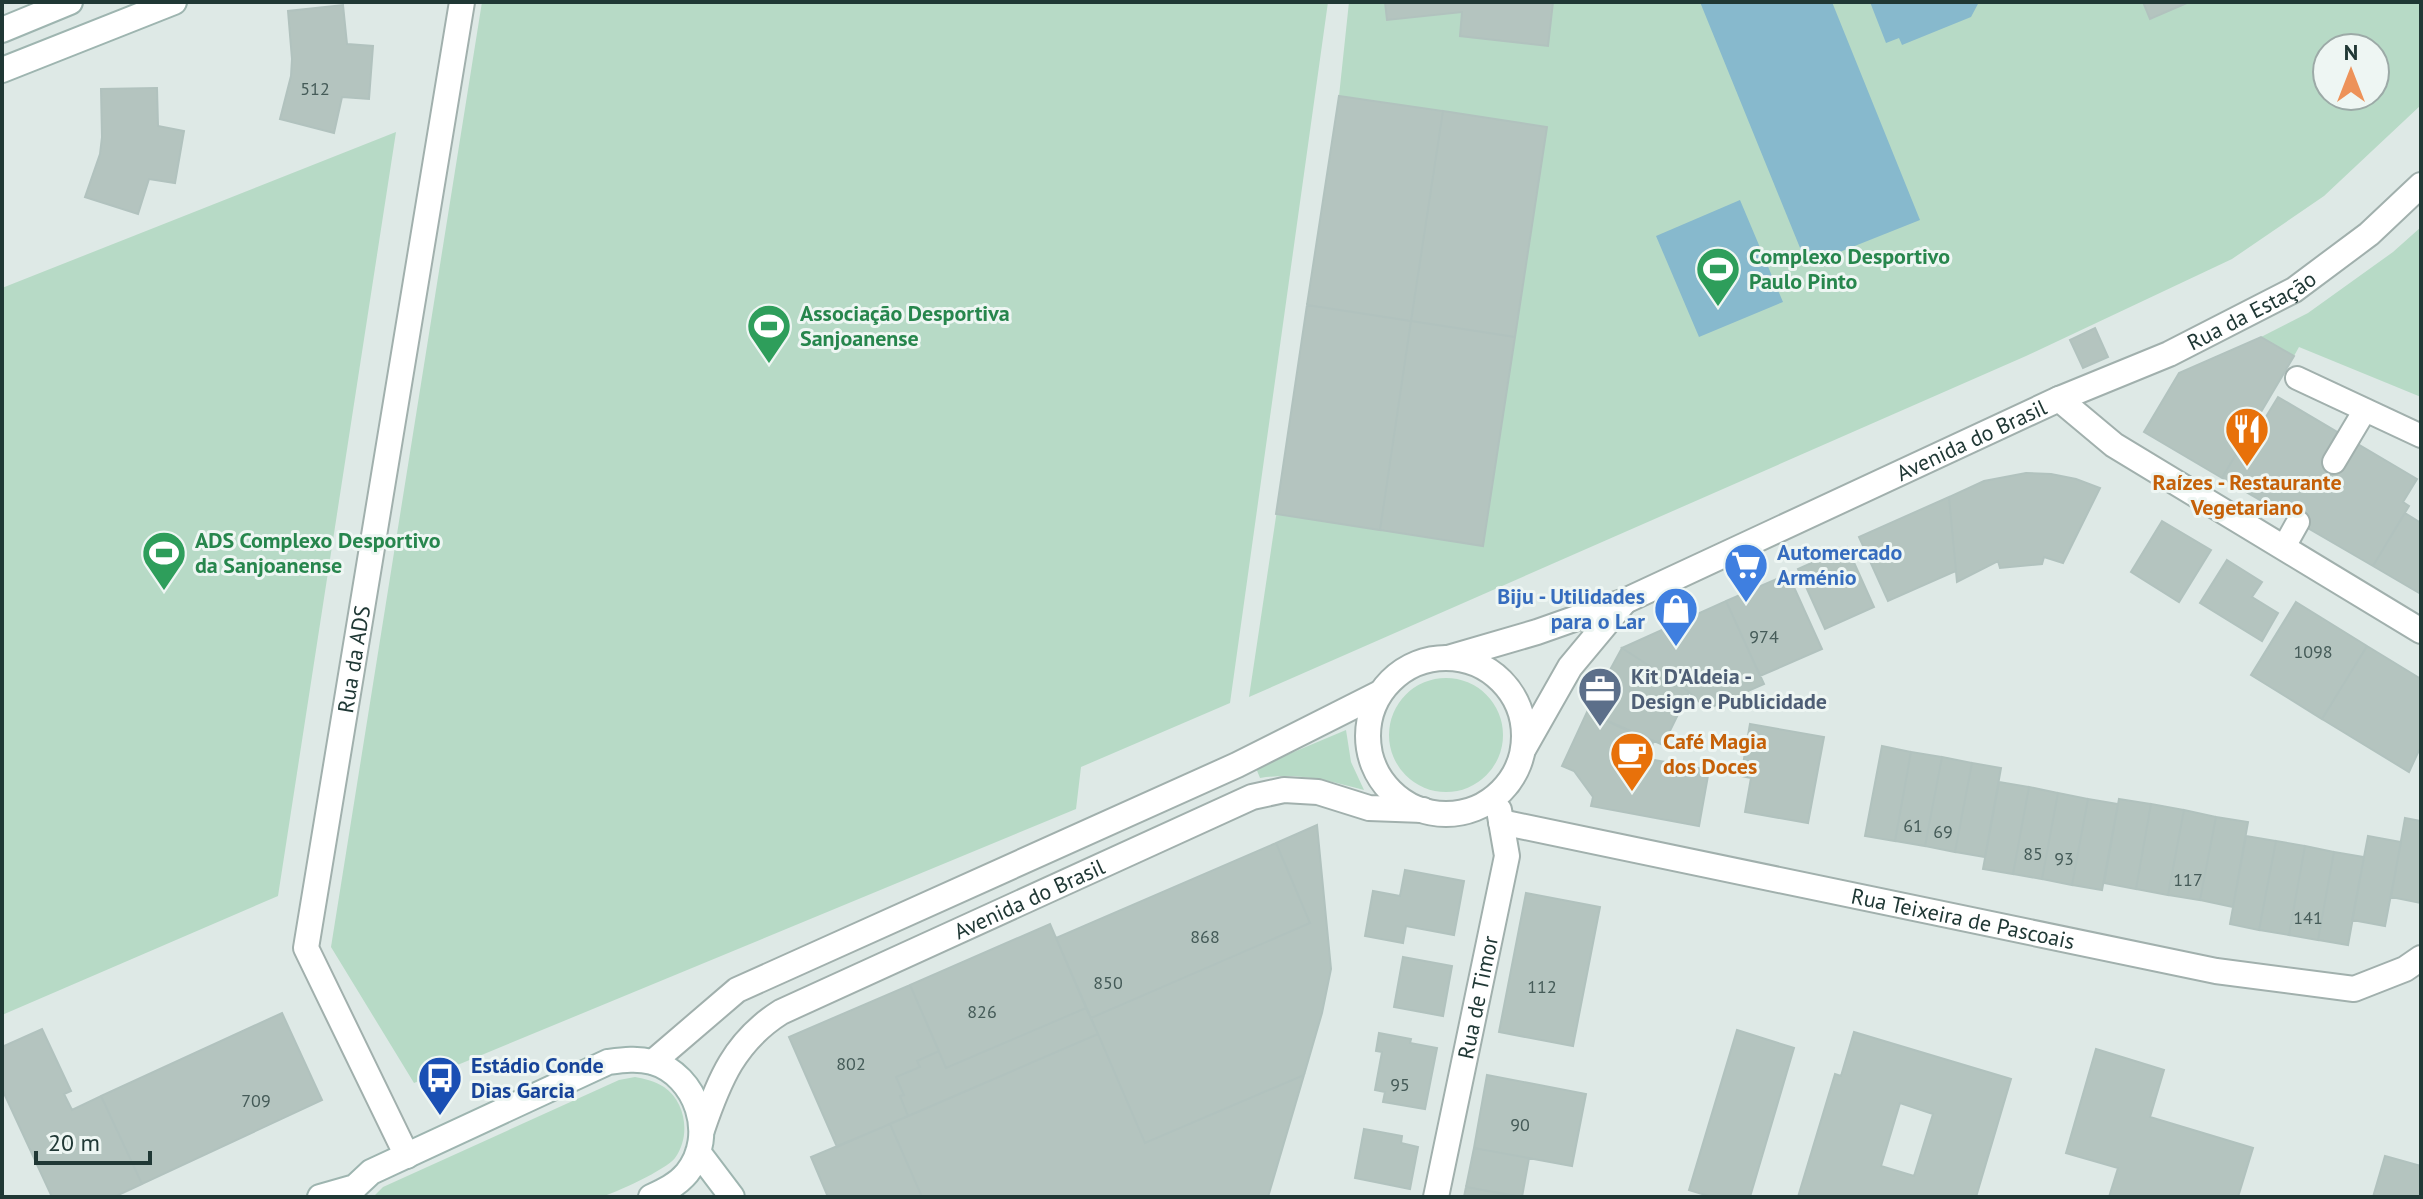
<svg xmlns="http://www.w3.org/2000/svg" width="2423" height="1199" font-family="'PT Sans',sans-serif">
<rect width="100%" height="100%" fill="#dee9e6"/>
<path fill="#b7dac6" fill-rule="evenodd" d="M482 2H1328L1230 703 1081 767 1076 809 414 1083 331 947Z
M1349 2H2421V105L2324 196 2232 259 2026 356 1249 697 1339 96ZM2327 48H2375V96H2327Z
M396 132 278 896 2 1015V288Z
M2421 227V397L2299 347 2294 356 2261 337 2308 313 2393 252Z
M1389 735a57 57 0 1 1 114 0a57 57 0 1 1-114 0Z
M1346 730 1351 762 1364 790C1327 780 1298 772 1260 778L1256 768Z
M635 1077C645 1079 655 1081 664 1087 686 1102 691 1136 675 1158 667 1169 614 1194 600 1197 580 1199 553 1197 532 1197 479 1197 426 1197 373 1197L383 1187 619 1080Z"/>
<path fill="#87b9cd" d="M1700 2H1832L1920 220 1807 265Z
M1870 2H1979L1971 17 1902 45 1899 38 1886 43Z
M1740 200 1783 302 1699 337 1656 236Z"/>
<path fill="#b4c4bf" stroke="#b1c2be" stroke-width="2" fill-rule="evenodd" d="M1385 2H1553L1548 46 1460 36 1462 12 1387 20Z
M2143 2H2189L2150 19Z
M343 5 347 44 373 46 369 99 342 97 334 133 280 119 291 76 292 59 288 11Z
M157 88 158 126 184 131 175 183 149 179 138 214 85 197 100 154 102 137 101 89Z
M1339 96 1443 111 1411 321 1307 305Z
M1443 111 1547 127 1515 337 1411 321Z
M1307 305 1411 321 1380 530 1276 514Z
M1411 321 1515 337 1483 546 1380 530Z
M2095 328 2108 357 2083 368 2070 340Z
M2261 337 2294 356 2222 478 2144 432 2179 373Z
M2278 397 2417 479 2403 502 2409 506 2373 566 2222 478 2258 417 2264 420Z
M2026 473 2051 474 2076 479 2100 488 2063 563 2044 557 2042 564 2000 568 1998 561 1957 582 1949 497 1984 481Z
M1949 497 1956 571 1888 601 1859 537Z
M2405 513 2421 523V594L2373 566Z
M2162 521 2211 550 2179 602 2131 572Z
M1847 547 1874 607 1825 629 1798 569Z
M2227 560 2262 582 2252 597 2278 613 2262 641 2200 603Z
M1788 574 1822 649 1760 676 1726 601Z
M1726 601 1764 684 1707 709 1689 692 1622 648Z
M2296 602 2367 646 2322 719 2251 675Z
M2367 646 2421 679V746L2409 772 2322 719Z
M1622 648 1689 692 1663 745 1587 712Z
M1587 712 1653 742 1649 759 1709 770 1699 826 1591 806 1593 797 1574 771 1562 766Z
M1750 724 1824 737 1808 823 1745 812 1751 778 1741 776Z
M1882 746 1911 752 1895 841 1865 836Z
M1911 752 1942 757 1925 846 1895 841Z
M1942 757 1972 763 1955 852 1925 846Z
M1972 763 2001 768 1985 857 1955 852Z
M1999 782 2029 787 2013 874 1983 869Z
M2029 787 2058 793 2042 879 2013 874Z
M2058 793 2088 799 2072 885 2042 879Z
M2088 799 2118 804 2102 890 2072 885Z
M2119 799 2151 804 2136 889 2104 883Z
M2151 804 2184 810 2168 895 2136 889Z
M2184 810 2216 817 2200 900 2168 895Z
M2216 817 2248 822 2233 907 2200 900Z
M2405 818 2421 821V903L2391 897Z
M1317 825 1331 969 1322 1013 1304 1075 1145 1143 1091 1018 1310 923 1276 843Z
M2246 836 2276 841 2259 930 2230 924Z
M2368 836 2401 842 2385 926 2352 920Z
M2276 841 2305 846 2289 935 2259 930Z
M1276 843 1310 923 1091 1018 1056 938Z
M2305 846 2334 852 2318 940 2289 935Z
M2334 852 2364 857 2348 945 2318 940Z
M1405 870 1464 881 1454 935 1406 926 1403 943 1365 936 1373 891 1400 896Z
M1526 893 1600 907 1573 1046 1499 1032Z
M1050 924 1086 1008 946 1068 910 985Z
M1403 957 1452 966 1443 1016 1394 1007Z
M910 985 939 1051 917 1061 920 1067 896 1077 904 1095 900 1096 908 1116 837 1147 789 1037Z
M1086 1008 1098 1034 908 1116 900 1096 904 1095 896 1077 920 1067 917 1061 939 1051 946 1068Z
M282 1013 322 1100 142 1184 101 1096Z
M42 1029 71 1091 64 1094 72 1110 101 1096 142 1184 114 1197H52L2 1089V1047Z
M1737 1030 1794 1048 1750 1197H1712L1689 1190Z
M1854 1032 2011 1079 1976 1197H1798L1835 1074 1841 1076ZM1900 1103 1933 1114 1914 1176 1881 1166Z
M1379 1033 1411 1039 1410 1043 1437 1048 1425 1109 1383 1102 1385 1092 1375 1090 1382 1052 1376 1051Z
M1098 1034 1145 1143 1304 1075 1268 1197H922L890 1124Z
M2096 1049 2164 1070 2150 1117 2253 1148 2238 1197H2109L2118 1168 2066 1153Z
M1487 1075 1586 1094 1572 1166 1474 1148Z
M890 1124 922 1197H828L811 1157Z
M1364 1129 1402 1136 1401 1143 1418 1147 1410 1189 1355 1178Z
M1474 1148 1529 1158 1522 1197 1466 1187Z
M2385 1156 2421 1166V1197H2373Z
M1466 1187 1520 1197H1464Z"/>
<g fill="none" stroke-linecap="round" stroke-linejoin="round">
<g stroke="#a1b0ad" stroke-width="26">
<path id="lane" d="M2297 378 2421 436
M2334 462 2365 410
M2284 547 2298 522"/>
</g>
<g stroke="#a1b0ad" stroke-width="28">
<g id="street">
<path id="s1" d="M2059 399 2169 354 2294 290 2369 234 2421 185"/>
<path id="s2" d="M1448 658 1537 632 1625 601 2059 399 2114 445 2421 631"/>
<circle cx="1446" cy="736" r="78"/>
<path d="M1524 748 1570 667 1625 601"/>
<path id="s3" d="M1501 822 2216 971 2354 989 2405 969 2421 958"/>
<path d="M653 1062 737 990 1237 765 1380 693"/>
<path id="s4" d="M702 1130C719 1080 735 1041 781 1012L1252 797 1284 790 1318 792 1369 808 1423 810"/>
<path id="s5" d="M407 1156 306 948 462 2"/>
<path id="s6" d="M1436 1197 1507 856 1499 810"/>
</g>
</g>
<g stroke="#9eb5b0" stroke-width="28">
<path id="secondary" d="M2 30 70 2
M2 70 174 2
M698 1152 732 1197
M320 1197 355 1187
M350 1197 355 1187 371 1172 608 1062C623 1060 637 1058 652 1062 697 1075 717 1136 687 1173 677 1185 664 1191 651 1197"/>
</g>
<use href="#lane" stroke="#fff" stroke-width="22"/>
<use href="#street" stroke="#fff" stroke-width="24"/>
<use href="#secondary" stroke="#fff" stroke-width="24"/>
</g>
<defs>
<g id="stadium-pin" transform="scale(2.3)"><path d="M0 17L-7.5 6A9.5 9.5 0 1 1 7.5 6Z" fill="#2e9e5b" stroke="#eef6f3"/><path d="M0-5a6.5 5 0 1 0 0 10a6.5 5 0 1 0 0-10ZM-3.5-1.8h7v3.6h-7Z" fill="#fff"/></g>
<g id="restaurant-pin" transform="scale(2.3)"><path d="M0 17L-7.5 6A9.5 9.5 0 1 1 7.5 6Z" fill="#e8710a" stroke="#eef6f3"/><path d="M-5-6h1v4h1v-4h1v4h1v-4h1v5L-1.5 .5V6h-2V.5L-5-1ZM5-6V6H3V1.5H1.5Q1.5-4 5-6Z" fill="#fff"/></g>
<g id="supermarket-pin" transform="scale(2.3)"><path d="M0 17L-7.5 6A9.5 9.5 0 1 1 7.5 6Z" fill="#3f7fe0" stroke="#eef6f3"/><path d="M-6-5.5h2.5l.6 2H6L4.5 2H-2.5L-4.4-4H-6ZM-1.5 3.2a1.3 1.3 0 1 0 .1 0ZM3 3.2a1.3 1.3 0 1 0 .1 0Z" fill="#fff"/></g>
<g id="shop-pin" transform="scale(2.3)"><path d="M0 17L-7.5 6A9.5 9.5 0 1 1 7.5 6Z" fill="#3f7fe0" stroke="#eef6f3"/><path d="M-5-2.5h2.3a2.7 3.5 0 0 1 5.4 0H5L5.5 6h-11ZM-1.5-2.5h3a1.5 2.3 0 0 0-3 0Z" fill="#fff"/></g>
<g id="office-pin" transform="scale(2.3)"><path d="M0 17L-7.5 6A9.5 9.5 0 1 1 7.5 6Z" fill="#5c6f8a" stroke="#eef6f3"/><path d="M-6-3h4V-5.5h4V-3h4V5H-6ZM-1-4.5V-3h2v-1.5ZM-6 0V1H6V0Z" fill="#fff"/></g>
<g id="cafe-pin" transform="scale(2.3)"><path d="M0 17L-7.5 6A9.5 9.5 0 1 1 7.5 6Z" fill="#e8710a" stroke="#eef6f3"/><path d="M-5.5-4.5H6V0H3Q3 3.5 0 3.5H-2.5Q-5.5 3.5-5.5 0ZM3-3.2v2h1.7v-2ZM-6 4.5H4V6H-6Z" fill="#fff"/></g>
<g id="bus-pin" transform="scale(2.3)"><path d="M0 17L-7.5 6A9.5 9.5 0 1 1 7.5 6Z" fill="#1a4fb4" stroke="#eef6f3"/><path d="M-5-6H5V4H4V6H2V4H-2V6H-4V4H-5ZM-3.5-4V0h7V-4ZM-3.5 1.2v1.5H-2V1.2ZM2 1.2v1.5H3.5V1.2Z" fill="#fff"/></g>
</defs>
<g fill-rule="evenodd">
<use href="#stadium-pin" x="1718" y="269"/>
<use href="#stadium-pin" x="769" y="326"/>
<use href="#restaurant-pin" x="2247" y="429"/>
<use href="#stadium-pin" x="164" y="553"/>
<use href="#supermarket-pin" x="1746" y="565"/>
<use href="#shop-pin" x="1676" y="609"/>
<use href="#office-pin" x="1600" y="689"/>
<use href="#cafe-pin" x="1632" y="754"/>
<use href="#bus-pin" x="440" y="1078"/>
</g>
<g text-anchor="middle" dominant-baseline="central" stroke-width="6" stroke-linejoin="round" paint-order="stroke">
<g font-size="18" fill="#455b58">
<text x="315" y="88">512</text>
<text x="1764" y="636">974</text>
<text x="2313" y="651">1098</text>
<text x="1913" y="825">61</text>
<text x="1943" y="831">69</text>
<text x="2033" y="853">85</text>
<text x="2064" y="858">93</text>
<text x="2188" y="879">117</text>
<text x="2308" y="917">141</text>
<text x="1205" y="936">868</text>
<text x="1108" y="982">850</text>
<text x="1542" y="986">112</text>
<text x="982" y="1011">826</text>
<text x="851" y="1063">802</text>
<text x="1400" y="1084">95</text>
<text x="256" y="1100">709</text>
<text x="1520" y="1124">90</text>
</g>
<g font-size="22" font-weight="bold" fill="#27864d" stroke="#eef6f3" text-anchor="start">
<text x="1749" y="256">Complexo Desportivo<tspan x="1749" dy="25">Paulo Pinto</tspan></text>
<text x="800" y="313">Associação Desportiva<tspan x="800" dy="25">Sanjoanense</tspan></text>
<text x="195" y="540">ADS Complexo Desportivo<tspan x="195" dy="25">da Sanjoanense</tspan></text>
</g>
<g font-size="22" fill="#203835" stroke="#eef6f3">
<text stroke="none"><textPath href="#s1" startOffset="212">Rua da Estação</textPath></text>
<text stroke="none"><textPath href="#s2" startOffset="568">Avenida do Brasil</textPath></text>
<text stroke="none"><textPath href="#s5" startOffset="524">Rua da ADS</textPath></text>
<text stroke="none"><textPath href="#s4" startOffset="418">Avenida do Brasil</textPath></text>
<text stroke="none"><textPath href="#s3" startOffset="472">Rua Teixeira de Pascoais</textPath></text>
<text stroke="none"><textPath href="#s6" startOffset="204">Rua de Timor</textPath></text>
</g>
<g font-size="22" font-weight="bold" fill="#c56008" stroke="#eef6f3">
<text x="2247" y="482">Raízes - Restaurante<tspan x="2247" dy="25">Vegetariano</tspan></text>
<text x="1663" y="741" text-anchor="start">Café Magia<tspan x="1663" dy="25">dos Doces</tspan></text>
</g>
<g font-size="22" font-weight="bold" fill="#366cbe" stroke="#eef6f3" text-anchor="start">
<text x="1777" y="552">Automercado<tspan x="1777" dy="25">Arménio</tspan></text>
<text x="1645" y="596" text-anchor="end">Biju - Utilidades<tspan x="1645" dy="25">para o Lar</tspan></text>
</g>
<g font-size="22" font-weight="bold" fill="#4e5e75" stroke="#eef6f3" text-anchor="start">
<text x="1631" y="676">Kit D'Aldeia -<tspan x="1631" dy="25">Design e Publicidade</tspan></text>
</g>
<g font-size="22" font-weight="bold" fill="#164399" stroke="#eef6f3" text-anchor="start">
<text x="471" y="1065">Estádio Conde<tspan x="471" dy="25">Dias Garcia</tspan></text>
</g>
</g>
<rect width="2423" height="1199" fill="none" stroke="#203835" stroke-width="8"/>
<g transform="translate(2351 72)"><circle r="38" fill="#eef6f3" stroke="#9caaa7" stroke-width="2"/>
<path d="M0-6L14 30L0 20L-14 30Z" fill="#ed9259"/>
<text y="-12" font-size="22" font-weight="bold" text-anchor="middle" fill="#203835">N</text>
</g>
<path d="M36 1151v12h114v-12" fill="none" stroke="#203835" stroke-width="4"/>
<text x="48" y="1151" font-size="24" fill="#203835" stroke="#eef6f3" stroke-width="6" paint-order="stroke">20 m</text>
</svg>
